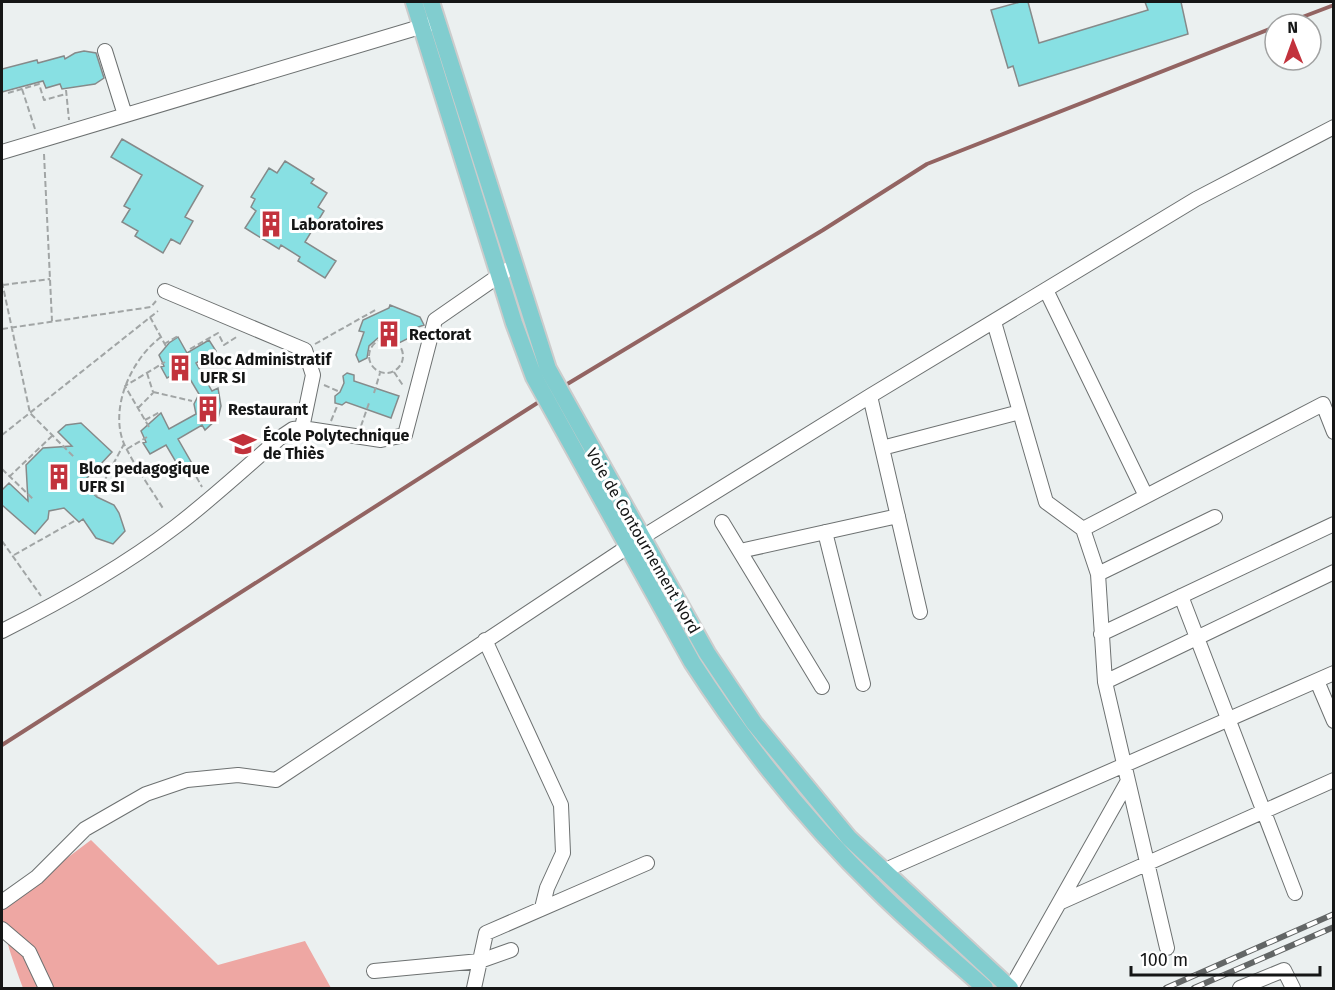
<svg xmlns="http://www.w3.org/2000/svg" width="1335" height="990" font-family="'Fira Sans',sans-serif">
<rect width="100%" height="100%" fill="#ebf0f0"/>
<path fill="#eea7a3" d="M91 840 218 965 305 941 331 988H23C14 963 2 934 2 907Z"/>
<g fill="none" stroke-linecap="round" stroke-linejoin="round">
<path stroke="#936462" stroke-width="4" d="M1284 24 1334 5
M564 386 823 230 927 164 1275 27
M2 745 542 400"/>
</g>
<path fill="#88e0e3" stroke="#868a8a" stroke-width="1.5" d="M1020 2H1028L1039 43 1148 10 1145 2H1181L1188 34 1019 86 1013 66 1008 68 991 10Z
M84 51 96 53 104 78 95 84 62 89 60 84 46 88 43 81 2 92V69L37 60 38 63 64 56 65 59 75 53Z
M122 139 203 186 185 217 193 221 180 244 171 239 163 253 135 236 138 231 122 222 130 209 124 206 142 175 111 157Z
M285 161 314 179 311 183 327 193 318 207 324 211 305 242 336 261 325 278 298 261 300 257 281 245 279 249 245 228 256 211 251 207 255 199 251 197 269 168 277 173Z
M390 305 420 317 424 325 418 327 415 335 399 343 389 337 378 338 369 346 367 358 359 362 356 355 364 332 359 331 363 320 389 308Z
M178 337 187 353 209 340 216 351 196 363 212 391 218 388 221 406 218 418 205 430 202 425 178 439 194 467 183 474 166 445 150 454 143 443 146 442 141 431 161 413 169 429 196 414 194 404 199 394 184 369 167 378 161 367 164 366 159 355 169 343Z
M347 373 354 375V381L399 396 391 418 346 402 342 405 335 403V396L340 392 344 383 343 376Z
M81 423 112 452 98 467H90L89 476 82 483 97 497 114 505 119 513 125 531 113 544 96 538 83 519 79 522 64 508 49 511 48 519 35 534 2 505V490L9 483 28 501 26 465 43 448 72 446 58 432 66 425Z"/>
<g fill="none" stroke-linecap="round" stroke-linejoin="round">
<g stroke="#6d7171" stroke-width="16">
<path id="minor" d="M105 51 125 115
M2 152 430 24
M1046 290 1146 496
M165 291 305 350 313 375 302 428
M994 322 1046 502 1083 529 1098 574 1105 682 1167 948
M870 396 920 612
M882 448 1020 412
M722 522 822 687
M1083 529 1323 404 1334 432
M825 532 863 684
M740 551 898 516
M1098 574 1215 517
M1181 596 1295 893
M2 631C62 601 121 568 175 527 212 499 246 467 281 437L293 429 302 428 381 440 405 435 435 320 507 270
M1101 634 1334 524
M485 640 561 805 563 853 547 888 542 908
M1317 681 1334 721
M1105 682 1334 572
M883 871 1334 673
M2 902 37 877 85 829 146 794 187 780 238 775 276 780 641 538 870 396 1196 199 1334 127
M1061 902 1334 780
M2 929 29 952 46 988
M374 971 480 961 511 950
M474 988 486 933 647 863
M1011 988 1128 781
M1240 988 1284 970 1293 988"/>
</g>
<g stroke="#ccc" stroke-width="20">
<path id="major" d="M414 2 514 323 534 377 692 662C745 744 807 822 877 890 911 924 949 956 985 988
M431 2 548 369 707 653 754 723 849 838 1010 988"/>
</g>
<path stroke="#a1a5a5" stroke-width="2" stroke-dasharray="6 3" stroke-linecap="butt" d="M22 89 35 129
M66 90 69 120
M8 93 39 84 44 100 66 94
M44 154 52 321
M2 236V249
M2 282 30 413 75 458
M3 285 50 279
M150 317 167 348
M2 329 151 307 156 301
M161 337C131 359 108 410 125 446 136 468 151 489 164 510
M369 356a17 17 0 1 1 34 0a17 17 0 1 1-34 0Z
M164 344 178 336
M315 344 377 309
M190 349 218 333 224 345 238 336
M394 372 404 387
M147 373 153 392
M324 385 340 392
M153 392 192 401
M374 393 380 373
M138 408 153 393
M145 420 160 412
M331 421 338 404
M361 426 369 403
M149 427 125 386 165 362
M2 435 158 311
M127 449 147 437
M2 469 33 499
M192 469 202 487
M9 477 53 435
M96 496 124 444
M2 541 41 596
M14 555 76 520"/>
<use href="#minor" stroke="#fff" stroke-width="14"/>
<use href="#major" stroke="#81cdcf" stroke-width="16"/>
<g stroke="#636666" stroke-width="6">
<path id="rail" d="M1166 988 1334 914
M1194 988 1334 927"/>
</g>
<use href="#rail" stroke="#fff" stroke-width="4" stroke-dasharray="11" stroke-linecap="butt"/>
</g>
<defs>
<g id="building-bare" transform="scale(2.07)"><path d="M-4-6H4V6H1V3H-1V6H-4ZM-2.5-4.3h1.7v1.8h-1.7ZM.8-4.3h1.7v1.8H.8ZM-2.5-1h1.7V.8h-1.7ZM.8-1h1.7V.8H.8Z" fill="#c2323c" stroke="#fff" stroke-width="2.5" paint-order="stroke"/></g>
<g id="university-bare" transform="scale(2.07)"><path d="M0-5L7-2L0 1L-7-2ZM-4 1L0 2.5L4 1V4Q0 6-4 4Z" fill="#c2323c" stroke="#fff" stroke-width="2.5" paint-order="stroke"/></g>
</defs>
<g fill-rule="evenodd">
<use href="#building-bare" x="271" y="224"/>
<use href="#building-bare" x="389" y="334"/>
<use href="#building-bare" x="180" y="368"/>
<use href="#building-bare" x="208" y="409"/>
<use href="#university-bare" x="243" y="444"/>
<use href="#building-bare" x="59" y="477"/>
</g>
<g text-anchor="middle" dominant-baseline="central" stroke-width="6" stroke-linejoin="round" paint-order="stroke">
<g font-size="16" font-weight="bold" fill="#151616" stroke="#fff" text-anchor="start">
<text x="291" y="224">Laboratoires</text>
<text x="409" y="334">Rectorat</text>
<text x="200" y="359">Bloc Administratif<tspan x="200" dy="18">UFR SI</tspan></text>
<text x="228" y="409">Restaurant</text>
<text x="263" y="435">École Polytechnique<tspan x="263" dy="18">de Thiès</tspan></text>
<text x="79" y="468">Bloc pedagogique<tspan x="79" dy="18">UFR SI</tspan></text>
</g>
<g font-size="16" fill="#151616" stroke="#fff">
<text transform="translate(643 541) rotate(60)">Voie de Contournement Nord</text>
</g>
</g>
<rect width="1335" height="990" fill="none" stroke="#151616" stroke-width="6"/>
<g transform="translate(1293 42) rotate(359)"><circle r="28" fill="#ffffff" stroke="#a1a2a2" stroke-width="1.5"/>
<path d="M0-4.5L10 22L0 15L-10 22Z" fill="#c2323c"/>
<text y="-9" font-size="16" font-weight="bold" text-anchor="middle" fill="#151616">N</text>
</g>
<path d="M1131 966v9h189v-9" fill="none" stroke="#151616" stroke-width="3"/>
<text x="1140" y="966" font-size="18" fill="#151616" stroke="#ffffff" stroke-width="4.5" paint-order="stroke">100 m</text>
</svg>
